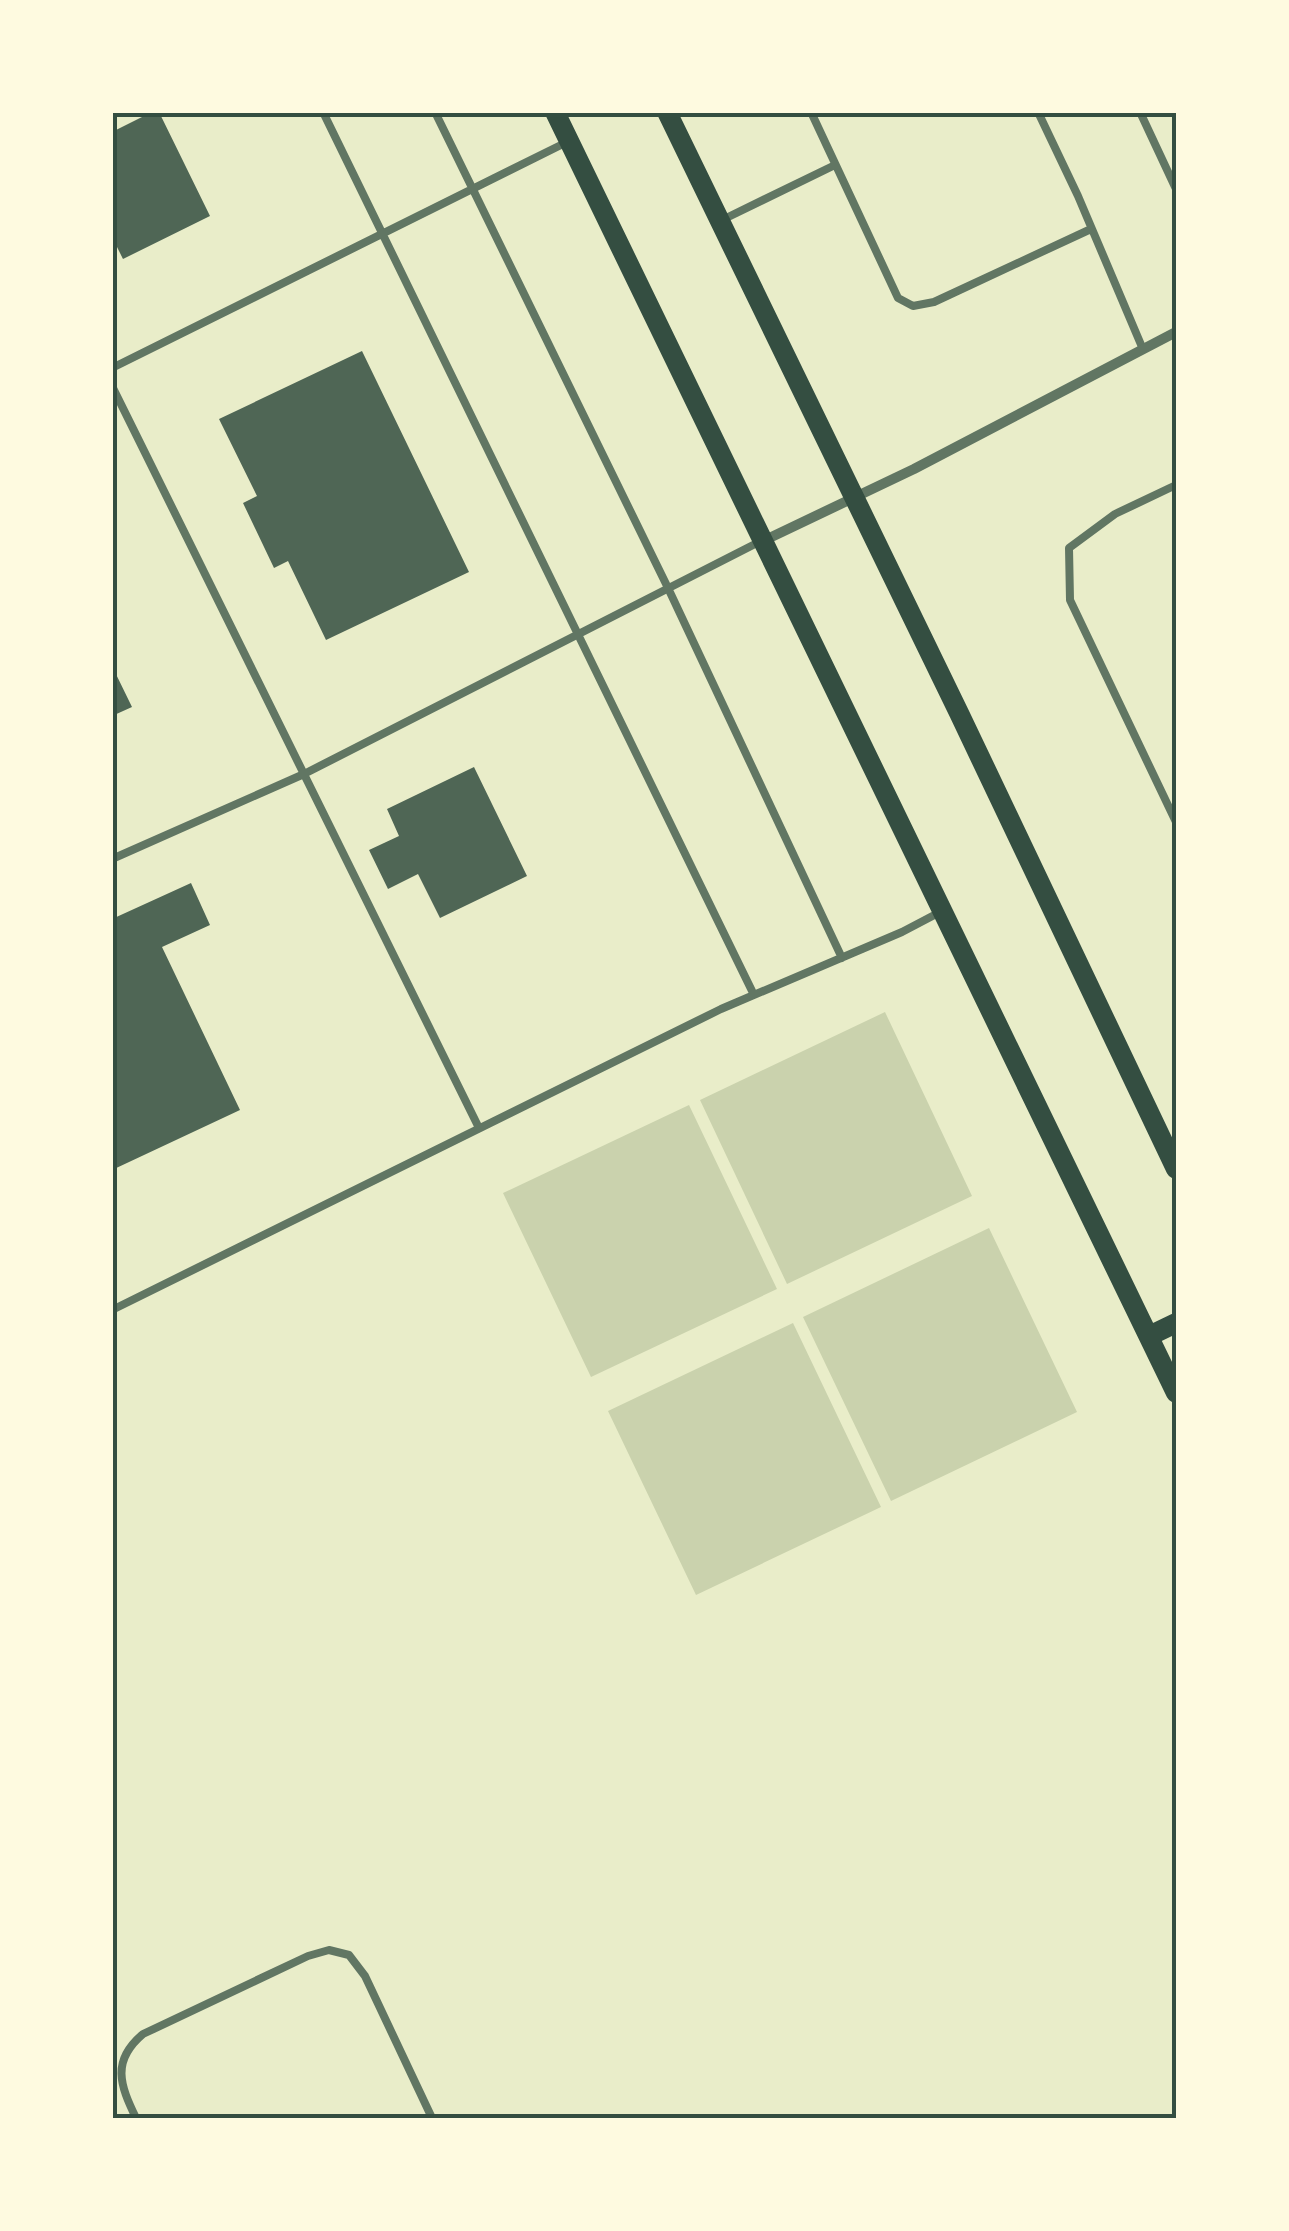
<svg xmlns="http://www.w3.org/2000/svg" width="1289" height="2231" font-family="'Archivo Narrow',sans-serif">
<rect width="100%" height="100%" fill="#e9edc9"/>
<path fill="#cad2ad" d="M885 1012 972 1196 787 1284 700 1100Z
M689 1105 777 1289 591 1377 503 1193Z
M989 1228 1077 1412 891 1501 803 1317Z
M793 1323 881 1507 696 1595 608 1411Z"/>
<path fill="#4f6655" d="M152 112H159L210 216 123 259 112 237V132Z
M362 351 469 572 326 640 288 561 274 568 243 503 257 496 219 419Z
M112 666 132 707 112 716Z
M474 767 527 876 440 918 418 874 388 889 369 850 399 836 387 809Z
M191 883 210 925 162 947 240 1110 112 1170V919Z"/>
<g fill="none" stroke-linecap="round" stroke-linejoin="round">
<path stroke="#617663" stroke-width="8" d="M323 112 754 995
M435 112 668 588 842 958
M811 112 898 298 913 306 934 302 1091 229
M1038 112 1078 196 1142 347
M1140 112 1176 189
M722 220 835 165
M112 368 565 143
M112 386 479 1128
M1176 485 1115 514 1069 548 1070 600 1176 822
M112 859 304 774 759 542
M112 1310 721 1009 902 932 942 911
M136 2118C120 2085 111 2061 143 2034L308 1956 329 1950 349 1955 365 1976 432 2118"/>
<path stroke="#617663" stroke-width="10" d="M763 541 914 469 1176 332"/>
<path stroke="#344e41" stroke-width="20" d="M555 112 1176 1393
M667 112 959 713 1176 1169
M1149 1336 1176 1323"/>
</g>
<rect width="1289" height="2231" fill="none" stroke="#fefae0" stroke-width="230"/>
<rect x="115" y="115" width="1059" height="2001" fill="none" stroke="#344e41" stroke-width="4"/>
</svg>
